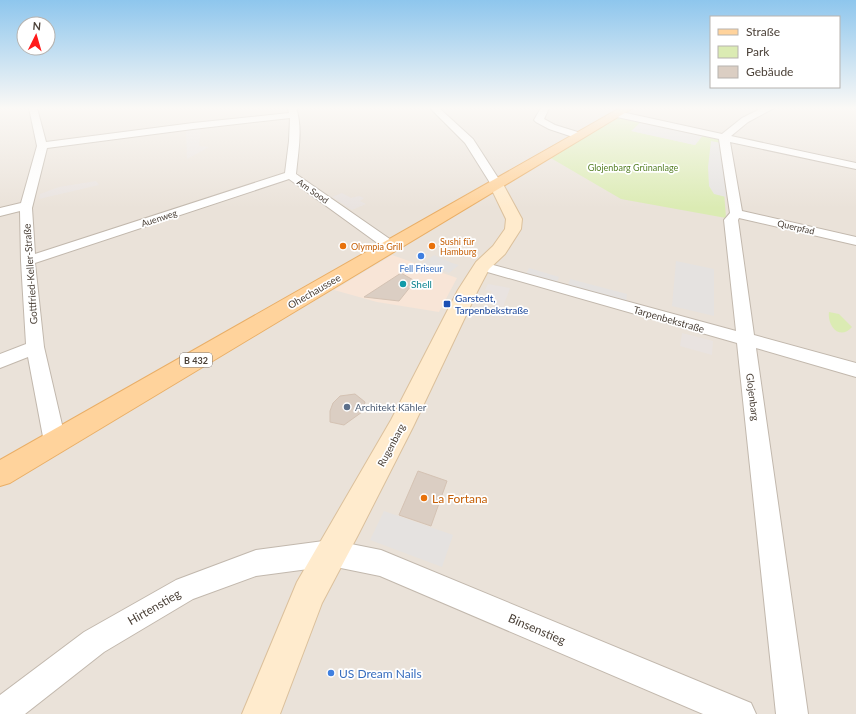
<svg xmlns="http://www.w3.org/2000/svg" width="856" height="714" font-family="Lato,sans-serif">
<rect width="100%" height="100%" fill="#f6f1eb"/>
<path fill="#eae2d9" d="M0 108H856V714H0Z"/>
<path fill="#f8e5d7" d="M392 255 457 278 439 312 377 302 334 290Z"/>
<path fill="#e9e3e0" d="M196 128H201L199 146 209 147 187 159 186 129Z
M96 181 99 185 39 199 40 194 59 187Z
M342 193 351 198 359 196 364 198 360 201 366 204 352 210 332 197Z
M488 284 510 288 503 307 487 304 492 291 485 290Z
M682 333 713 341 712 355 680 346Z"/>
<path fill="#dbebb3" d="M619 117 641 122 632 131 695 145 703 135 720 138 726 218 621 199 549 157Z
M829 312 839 314 852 327C840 341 827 326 829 312Z"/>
<path fill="#e5e2e0" d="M641 122 703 135 695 145 631 131Z
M711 141 721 143 726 197 714 194 709 186 708 167Z
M434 255 452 263 459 265 449 273 423 263Z
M676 261 714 269V316L672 306Z
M529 268 559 277 557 283 526 274Z
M570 279 627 294 626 302 568 286Z
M384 511 453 535 442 567 370 540Z"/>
<path fill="#dbcec3" stroke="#d4c2b3" d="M401 273 415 281 399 301 364 297Z
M355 394 365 402 362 412 344 425 330 422V411L333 403 340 396Z
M418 471 447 481 431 526 399 515Z"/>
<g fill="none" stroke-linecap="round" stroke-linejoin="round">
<g stroke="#c2b8ad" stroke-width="2">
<path id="street" d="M29 108H37L46 142 193 123 289 113 288 108H296C303 128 298 152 296 174L397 244 399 247 397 250 392 251 387 250 289 179 35 263 44 347 66 442 62 448 55 451 48 448 44 442 28 357 0 368V354L26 344 21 261 20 211 0 216V208L21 203 37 146ZM290 118 289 141 285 173 35 254 32 208 47 148 193 129Z
M430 108H439L473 139 502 184 500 186H492L465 143Z
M541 108H549L544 119 555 125 584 134 585 136 580 139 576 138 549 129 536 122 534 120Z
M762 108H774L748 122 731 136 856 163V169L730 142 742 211 856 237V245L739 218 738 220 754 335 856 363V377L756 348 808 714H776L737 343 477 269 475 266 477 263 482 262 736 331 724 220 730 213 719 139 617 117 612 114 617 111 722 134 742 118Z
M331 540 381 550 751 703 756 714H703L380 576 331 566 256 576 193 599 104 652 25 714H0V695L84 632 176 580 256 550Z"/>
</g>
<g stroke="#dbc09c" stroke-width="2">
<path id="secondary" d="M496 180 501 181 503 184 522 219 521 229 505 254 489 269 478 290 413 427 358 535 322 603 280 714H242L297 582 391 420 458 290 476 262 493 246 505 229 506 219 489 184 491 181Z"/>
</g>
<g stroke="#e9ae66" stroke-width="2">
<path id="primary" d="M620 108H633L10 483 0 486V460Z"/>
</g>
<use href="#street" fill="#fff" fill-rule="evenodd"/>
<use href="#secondary" fill="#ffebcd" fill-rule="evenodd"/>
<use href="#primary" fill="#ffd39c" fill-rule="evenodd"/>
</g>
<linearGradient id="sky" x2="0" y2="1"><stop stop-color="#8ec6ed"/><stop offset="0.52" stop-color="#fbf9f6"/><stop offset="1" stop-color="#fbf9f6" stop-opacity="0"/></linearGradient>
<rect width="856" height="208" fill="url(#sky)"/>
<g fill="#e8710a" stroke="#fff" stroke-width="1.5">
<circle cx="343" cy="246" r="4"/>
<circle cx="432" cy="246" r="4"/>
<circle cx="424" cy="498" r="4"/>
</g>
<g fill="#3f7fe0" stroke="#fff" stroke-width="1.5">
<circle cx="421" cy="256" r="4"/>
<circle cx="331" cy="673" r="4"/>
</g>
<circle fill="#0f9aa8" stroke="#fff" stroke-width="1.5" cx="403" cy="284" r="4"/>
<rect fill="#1a4fb4" stroke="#fff" stroke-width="1.5" x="443" y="300" width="8" height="8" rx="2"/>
<circle fill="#5c6f8a" stroke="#fff" stroke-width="1.5" cx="347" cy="407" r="4"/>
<g text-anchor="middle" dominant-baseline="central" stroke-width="3.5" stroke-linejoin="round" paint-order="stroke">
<g font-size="9" fill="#578128" stroke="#fff">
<text x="633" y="167">Glojenbarg Grünanlage</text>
</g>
<g font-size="9" fill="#4b4138" stroke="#fff">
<text transform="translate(313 191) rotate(35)">Am Sood</text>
<text transform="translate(159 218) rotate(-18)">Auenweg</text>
<text transform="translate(796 227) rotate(13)">Querpfad</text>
</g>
<g font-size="9" fill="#c56008" stroke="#fff" text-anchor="start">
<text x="440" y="241">Sushi für<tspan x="440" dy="10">Hamburg</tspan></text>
<text x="351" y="246">Olympia Grill</text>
</g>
<g font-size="9" fill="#366cbe" stroke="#fff">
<text x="421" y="268">Fell Friseur</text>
</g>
<rect fill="#fff" stroke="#817a74" stroke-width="1" x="180" y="353" width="32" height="14" rx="3"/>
<g font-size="9" font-weight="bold" fill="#4b4138">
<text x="196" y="360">B 432</text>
</g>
<g font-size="10" fill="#4b4138" stroke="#fff">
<text transform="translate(30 274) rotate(-94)">Gottfried-Keller-Straße</text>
<text transform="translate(314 291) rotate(-30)">Ohechaussee</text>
<text transform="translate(669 319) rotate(16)">Tarpenbekstraße</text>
<text transform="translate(753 397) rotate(83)">Glojenbarg</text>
<text transform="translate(391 445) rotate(-62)">Rugenbarg</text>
</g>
<g font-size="10" fill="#0d838f" stroke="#fff" text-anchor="start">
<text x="411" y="284">Shell</text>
</g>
<g font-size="10" fill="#164399" stroke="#fff" text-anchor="start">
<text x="455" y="298">Garstedt,<tspan x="455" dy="12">Tarpenbekstraße</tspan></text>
</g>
<g font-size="10" fill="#4e5e75" stroke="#fff" text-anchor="start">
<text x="355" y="407">Architekt Kähler</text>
</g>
<g font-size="12" fill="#c56008" stroke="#fff" text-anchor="start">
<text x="432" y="498">La Fortana</text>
</g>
<g font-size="12" fill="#4b4138" stroke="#fff">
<text transform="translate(154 607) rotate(-30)">Hirtenstieg</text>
<text transform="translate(537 629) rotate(23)">Binsenstieg</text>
</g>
<g font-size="12" fill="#366cbe" stroke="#fff" text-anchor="start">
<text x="339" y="673">US Dream Nails</text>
</g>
</g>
<rect x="710" y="16" width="130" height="72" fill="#ffffff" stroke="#b7b3af"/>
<rect x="718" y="29" width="20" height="6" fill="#ffd39c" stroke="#b7b3af"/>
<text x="746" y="36" font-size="12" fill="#4b4138">Straße</text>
<rect x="718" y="46" width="20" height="12" fill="#dbebb3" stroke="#b7b3af"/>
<text x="746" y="56" font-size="12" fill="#4b4138">Park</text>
<rect x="718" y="66" width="20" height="12" fill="#dbcec3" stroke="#b7b3af"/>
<text x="746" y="76" font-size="12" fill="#4b4138">Gebäude</text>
<g transform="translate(36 36) rotate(5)"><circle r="19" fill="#ffffff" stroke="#b7b3af"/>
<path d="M0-3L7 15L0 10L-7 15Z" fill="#ff1a1a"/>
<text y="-6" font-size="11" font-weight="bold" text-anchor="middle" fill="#4b4138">N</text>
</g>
</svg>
